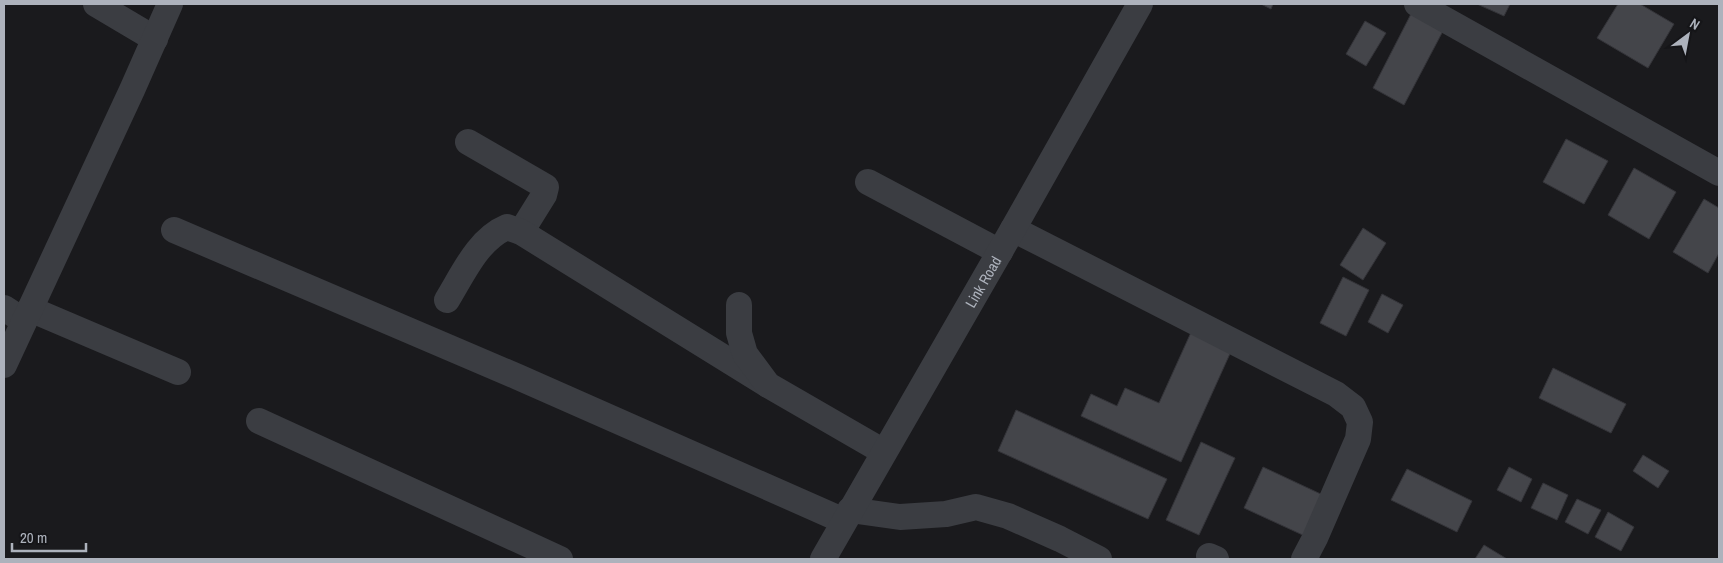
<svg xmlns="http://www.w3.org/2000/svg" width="1723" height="563" font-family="'Archivo Narrow',sans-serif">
<rect width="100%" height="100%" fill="#1a1a1d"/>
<path fill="#44454a" stroke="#343439" d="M1261 4H1273L1271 9Z
M1477 4H1510L1504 16Z
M1618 4H1640L1674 24 1648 68 1597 38Z
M1412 12 1444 29 1404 105 1373 88Z
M1365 21 1386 33 1366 66 1346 54Z
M1566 139 1608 161 1584 204 1543 182Z
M1634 168 1676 192 1649 239 1608 215Z
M1704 199 1719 208V253L1708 273 1673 252Z
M1363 228 1386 243 1363 280 1340 265Z
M1343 277 1369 290 1346 336 1320 323Z
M1382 294 1403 305 1388 333 1368 322Z
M1193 328 1233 347 1181 462 1081 416 1091 394 1117 406 1125 388 1159 403Z
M1553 368 1626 404 1611 433 1539 398Z
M1016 410 1167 479 1148 519 998 451Z
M1201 442 1235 458 1199 535 1166 520Z
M1643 455 1669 471 1658 488 1633 471Z
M1263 467 1325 496 1307 537 1244 508Z
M1509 467 1532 479 1521 502 1497 490Z
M1407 469 1472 501 1457 532 1391 500Z
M1543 483 1568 495 1557 520 1531 508Z
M1577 499 1601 510 1588 534 1565 522Z
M1608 512 1634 527 1621 551 1595 537Z
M1484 545 1507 559H1475Z"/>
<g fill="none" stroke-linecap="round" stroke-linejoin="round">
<g stroke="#3b3d42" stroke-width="26">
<path d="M96 4 155 39"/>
<path d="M1417 4 1719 173"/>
<path d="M468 142 546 187 544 195 521 232"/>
<path d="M868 182 1000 252"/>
<path d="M1013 229 1336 394 1353 407 1360 422 1358 439 1315 538 1304 559"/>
<path d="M174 230 518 377 844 521"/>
<path d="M447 300C463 274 478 239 507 227L521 232 768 385"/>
<path d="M739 305V333L745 354 768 385 884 452"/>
<path d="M4 308 24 321"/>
<path d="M30 309 178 372"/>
<path d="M4 365 132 90 170 4"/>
<path d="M259 421 560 559"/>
<path d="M850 510 900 517 946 514 976 507 1008 516 1060 539 1099 559"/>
<path d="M1209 556 1216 559"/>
<path id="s1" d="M823 559 1013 229 1140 4"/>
</g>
</g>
<g text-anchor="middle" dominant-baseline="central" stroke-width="4.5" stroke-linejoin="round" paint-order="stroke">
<g font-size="15" fill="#adb2bc" stroke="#151518">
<text stroke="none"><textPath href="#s1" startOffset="320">Link Road</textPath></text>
</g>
</g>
<rect width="1723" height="563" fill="none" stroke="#adb2bc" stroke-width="10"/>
<g transform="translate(1688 35) rotate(32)" stroke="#151518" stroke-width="4" paint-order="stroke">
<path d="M0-4L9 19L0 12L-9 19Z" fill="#adb2bc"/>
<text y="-8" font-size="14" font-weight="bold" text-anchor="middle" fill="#adb2bc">N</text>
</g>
<path d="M12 543v8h74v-8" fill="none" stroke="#adb2bc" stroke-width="2.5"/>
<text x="20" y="543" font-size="15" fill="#adb2bc" stroke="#151518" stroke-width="4" paint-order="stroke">20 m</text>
</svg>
